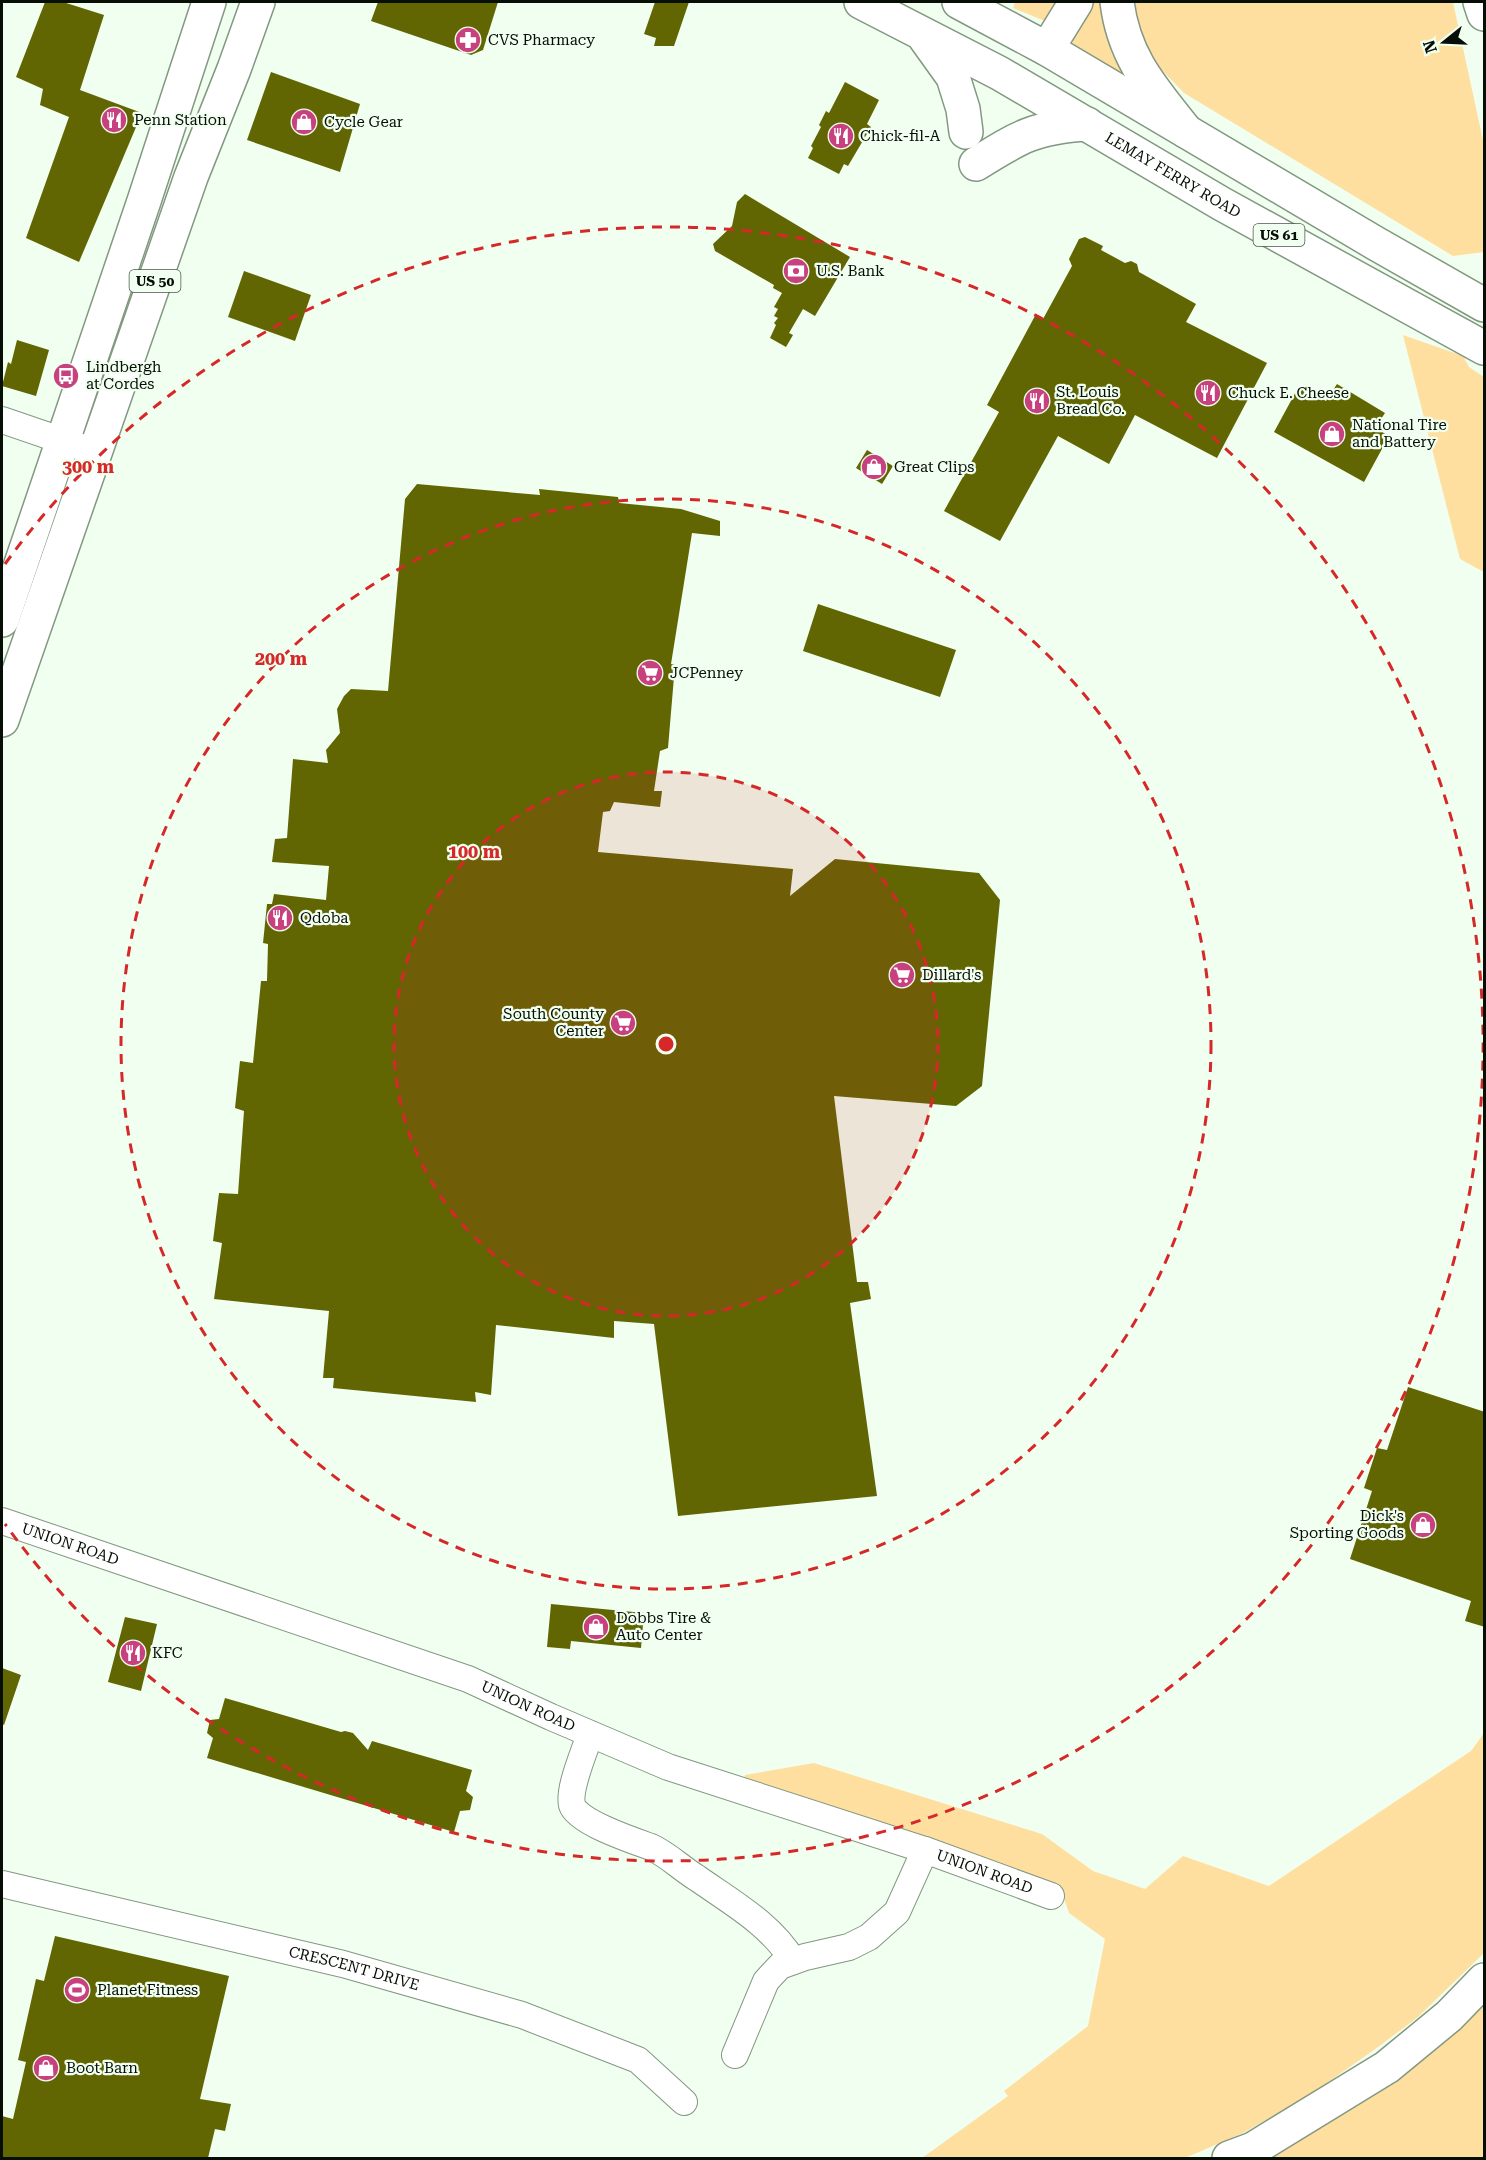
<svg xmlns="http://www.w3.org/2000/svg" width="1486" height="2160" font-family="'Roboto Serif',serif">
<rect width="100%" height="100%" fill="#f0ffef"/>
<path fill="#ffdf9f" d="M1015 2H1058L1045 21 1013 8Z
M1090 2H1106L1129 80 1073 46 1072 36Z
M1135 2H1453L1484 145V252L1453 256 1184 93 1155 63 1140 31Z
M1403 335 1463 356 1469 367 1484 377V572L1460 559Z
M1484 1733V1953L1418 2017 1374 2050 1308 2096 1243 2133 1185 2158H922L1008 2096 1004 2091 1088 2026 1105 1939 1069 1913 1060 1887 744 1782 745 1775 814 1763 1042 1834 1093 1871 1145 1889 1183 1856 1269 1886 1471 1751Z
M1484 2002V2158H1265L1339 2116 1387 2085Z"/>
<path fill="#616603" d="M45 2H63L104 15 80 90 142 113 79 262 26 238 69 117 40 105 43 89 16 77Z
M378 2H498L483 50 471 55 371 21Z
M655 2H689L674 46H654L656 38 644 34Z
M271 72 360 104 340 172 247 140Z
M845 82 879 100 867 124 871 127 848 166 844 164 839 174 808 158 813 148 811 146 821 127 819 125 826 111 829 113Z
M745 194 850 257 815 316 803 309 789 333 793 335 786 347 770 338 776 325 774 323 778 318 774 316 778 309 774 307 782 293 773 288 774 285 715 251 713 244 732 226 737 202Z
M1085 237 1103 246 1101 250 1125 263 1131 261 1137 264 1139 272 1196 304 1186 322 1267 363 1217 458 1135 415 1109 464 1058 436 1000 541 944 511 999 412 987 405 1036 314 1043 319 1072 266 1069 259 1079 239Z
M244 271 311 295 295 341 228 317Z
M17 340 49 350 36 396 2 386 8 362 11 364Z
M1337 384 1385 413 1375 428 1389 436 1364 482 1274 432 1299 386 1326 401Z
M867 450 893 466 882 484 856 468Z
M417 484 540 495 539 489 618 497 619 503 681 509 720 521V536L692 533 671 664 675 665 668 748 660 751 654 791H662L660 807 614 802 610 811 603 812 598 852 793 869 790 896 835 859 979 873 1000 900 982 1086 956 1106 834 1096 857 1282H868L871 1299 850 1303 877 1496 678 1516 654 1324 614 1321V1338L496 1325 491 1395 475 1392 476 1402 333 1388 334 1378H323L329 1311 214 1299 222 1243 213 1241 219 1193 238 1194 244 1111 235 1108 240 1061 253 1063 261 981H267L268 944 263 943 267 904H272L274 894 326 900 329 866 272 862 275 839 287 838 293 759 328 763 326 750 340 733 337 709 344 696 351 689 388 691 405 499Z
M818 604 956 650 940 697 803 651Z
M1408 1387 1485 1412V1627L1465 1621 1471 1601 1350 1559 1372 1491 1364 1488 1377 1448 1387 1450Z
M551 1604 644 1613 641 1648 571 1641 570 1649 547 1647Z
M125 1617 157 1624 141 1691 108 1682Z
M2 1668 21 1675 4 1725 2 1724Z
M225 1698 341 1732 345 1731 353 1733 368 1750 372 1741 472 1770 466 1791 473 1797 470 1810 460 1811 454 1832 207 1758 213 1738 207 1733 210 1720 219 1719Z
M55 1936 229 1976 200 2099 231 2104 225 2131 215 2129 208 2158H2V2116L13 2119 26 2062 18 2060 36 1979 44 1981Z"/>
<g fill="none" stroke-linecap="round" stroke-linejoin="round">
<g stroke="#829880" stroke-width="28">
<g id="minor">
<path d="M2 420 81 447"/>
<path id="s1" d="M2 1521 468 1679 551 1717 668 1767 925 1850 1051 1896"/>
<path d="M590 1734C585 1751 568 1788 572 1805 577 1822 634 1841 651 1847 667 1854 682 1869 697 1878 731 1902 771 1924 793 1961"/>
<path id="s2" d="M2 1884 343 1964 522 2015 638 2060 684 2102"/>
<path d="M735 2055 766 1981 780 1966 805 1957 849 1947 869 1937 897 1912 925 1850"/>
</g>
</g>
<g stroke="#829880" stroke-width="36">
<g id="major">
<path id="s3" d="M861 2 999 73 1222 204 1484 348"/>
<path d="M959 2 1047 49 1375 243 1484 305"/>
<path d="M925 38 953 77 963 109 966 132"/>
<path d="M976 164C1019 137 1035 127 1087 124"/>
<path d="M2 620 144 201 209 2"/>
<path d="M2 720 191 177 234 69 258 2"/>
</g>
</g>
<g stroke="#829880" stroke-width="36">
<path id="highway" d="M1117 2C1124 58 1152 88 1186 131
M1480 2 1484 14
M1047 49 1076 2
M1229 2158 1253 2149 1387 2067 1449 2016 1484 1980"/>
</g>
<use href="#minor" stroke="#fff" stroke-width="26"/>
<use href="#major" stroke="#fff" stroke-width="33"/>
<use href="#highway" stroke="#fff" stroke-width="33"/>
</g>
<circle cx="666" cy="1044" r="272" fill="#d62828" fill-opacity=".12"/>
<g fill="none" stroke="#d62828" stroke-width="3" stroke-dasharray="10 8">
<circle cx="666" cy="1044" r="272"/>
<circle cx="666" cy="1044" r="545"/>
<path d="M5 564A817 817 0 1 1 5 1524"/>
</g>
<defs>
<g id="pharmacy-disc" transform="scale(1.35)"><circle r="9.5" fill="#c8417f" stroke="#f0ffef"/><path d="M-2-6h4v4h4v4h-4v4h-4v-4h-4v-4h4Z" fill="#fff"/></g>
<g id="restaurant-disc" transform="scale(1.35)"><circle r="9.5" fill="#c8417f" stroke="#f0ffef"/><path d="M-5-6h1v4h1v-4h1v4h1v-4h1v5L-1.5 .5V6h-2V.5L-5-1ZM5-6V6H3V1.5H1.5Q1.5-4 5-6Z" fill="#fff"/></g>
<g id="shop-disc" transform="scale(1.35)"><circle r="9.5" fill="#c8417f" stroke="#f0ffef"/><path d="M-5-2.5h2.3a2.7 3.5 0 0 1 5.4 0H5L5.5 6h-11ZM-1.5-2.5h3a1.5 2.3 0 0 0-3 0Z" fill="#fff"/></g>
<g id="bank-disc" transform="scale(1.35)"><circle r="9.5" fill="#c8417f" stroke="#f0ffef"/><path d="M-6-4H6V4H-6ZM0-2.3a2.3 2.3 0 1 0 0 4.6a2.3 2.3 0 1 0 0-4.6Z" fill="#fff"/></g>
<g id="bus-disc" transform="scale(1.35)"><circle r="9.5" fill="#c8417f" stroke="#f0ffef"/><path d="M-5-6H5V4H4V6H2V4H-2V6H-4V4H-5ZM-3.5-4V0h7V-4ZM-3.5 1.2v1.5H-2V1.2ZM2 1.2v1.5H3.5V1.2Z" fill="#fff"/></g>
<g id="supermarket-disc" transform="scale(1.35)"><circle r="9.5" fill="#c8417f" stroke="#f0ffef"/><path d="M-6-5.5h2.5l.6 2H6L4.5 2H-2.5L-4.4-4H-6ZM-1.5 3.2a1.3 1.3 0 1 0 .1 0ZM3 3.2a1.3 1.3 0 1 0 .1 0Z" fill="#fff"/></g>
<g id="stadium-disc" transform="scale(1.35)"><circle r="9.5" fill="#c8417f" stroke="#f0ffef"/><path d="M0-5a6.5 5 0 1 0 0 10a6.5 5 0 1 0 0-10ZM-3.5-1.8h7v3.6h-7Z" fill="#fff"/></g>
</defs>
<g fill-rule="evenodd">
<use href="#pharmacy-disc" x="468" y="40"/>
<use href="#restaurant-disc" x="114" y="120"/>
<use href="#shop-disc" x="304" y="122"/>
<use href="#restaurant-disc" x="841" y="136"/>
<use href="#bank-disc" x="796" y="271"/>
<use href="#bus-disc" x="66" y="376"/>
<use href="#restaurant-disc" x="1208" y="393"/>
<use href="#restaurant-disc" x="1037" y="401"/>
<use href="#shop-disc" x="1332" y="434"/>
<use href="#shop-disc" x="874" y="467"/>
<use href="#supermarket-disc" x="650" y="673"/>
<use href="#restaurant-disc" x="280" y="918"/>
<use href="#supermarket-disc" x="902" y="975"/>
<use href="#supermarket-disc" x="623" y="1023"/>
<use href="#shop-disc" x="1423" y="1525"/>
<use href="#shop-disc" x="596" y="1627"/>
<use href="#restaurant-disc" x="133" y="1653"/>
<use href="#stadium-disc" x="77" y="1990"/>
<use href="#shop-disc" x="46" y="2068"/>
</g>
<g text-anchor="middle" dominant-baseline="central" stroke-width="4.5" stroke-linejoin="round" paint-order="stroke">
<g fill="#f0ffef" stroke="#4d564c" stroke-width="1.5">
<rect x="1253.5" y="224" width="51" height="22" rx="4.5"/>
<rect x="129.5" y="270" width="51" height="22" rx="4.5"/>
</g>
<g font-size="14" font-weight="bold" fill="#070e06">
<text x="1279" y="235">US 61</text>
<text x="155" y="281">US 50</text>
</g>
<g font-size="15" fill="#070e06" stroke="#f0ffef" text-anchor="start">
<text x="488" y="40">CVS Pharmacy</text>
<text x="134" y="120">Penn Station</text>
<text x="324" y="122">Cycle Gear</text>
<text x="860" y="136">Chick-fil-A</text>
<text x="816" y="271">U.S. Bank</text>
<text x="86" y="367">Lindbergh<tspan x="86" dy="17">at Cordes</tspan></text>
<text x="1056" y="392">St. Louis<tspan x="1056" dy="17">Bread Co.</tspan></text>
<text x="1228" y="393">Chuck E. Cheese</text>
<text x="1352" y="425">National Tire<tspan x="1352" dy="17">and Battery</tspan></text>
<text x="894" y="467">Great Clips</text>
<text x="670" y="673">JCPenney</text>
<text x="300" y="918">Qdoba</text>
<text x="922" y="975">Dillard's</text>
<text x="604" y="1014" text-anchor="end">South County<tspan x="604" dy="17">Center</tspan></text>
<text x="1404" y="1516" text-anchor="end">Dick's<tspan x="1404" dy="17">Sporting Goods</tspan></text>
<text x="616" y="1618">Dobbs Tire &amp;<tspan x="616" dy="17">Auto Center</tspan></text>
<text x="152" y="1653">KFC</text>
<text x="97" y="1990">Planet Fitness</text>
<text x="66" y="2068">Boot Barn</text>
</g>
<g font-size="15" fill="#070e06" stroke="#f0ffef">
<text stroke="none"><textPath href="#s3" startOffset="357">LEMAY FERRY ROAD</textPath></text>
<text stroke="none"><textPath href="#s1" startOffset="72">UNION ROAD</textPath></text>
<text stroke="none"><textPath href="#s1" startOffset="558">UNION ROAD</textPath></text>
<text stroke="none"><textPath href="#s1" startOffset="1044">UNION ROAD</textPath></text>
<text stroke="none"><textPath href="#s2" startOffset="362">CRESCENT DRIVE</textPath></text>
</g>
</g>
<circle cx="666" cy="1044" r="9" fill="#d62828" stroke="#f0ffef" stroke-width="3"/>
<g font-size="18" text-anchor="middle" font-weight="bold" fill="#d62828" stroke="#f0ffef" stroke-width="4.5" stroke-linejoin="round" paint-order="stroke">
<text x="88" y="473">300 m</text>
<text x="281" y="665">200 m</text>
<text x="474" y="858">100 m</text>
</g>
<rect width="1486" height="2160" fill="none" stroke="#070e06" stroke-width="6"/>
<g transform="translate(1444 42) rotate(252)" stroke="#f0ffef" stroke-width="4.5" paint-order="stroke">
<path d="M0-4.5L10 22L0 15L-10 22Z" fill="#070e06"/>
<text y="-9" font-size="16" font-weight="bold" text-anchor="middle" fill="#070e06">N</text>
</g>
</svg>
